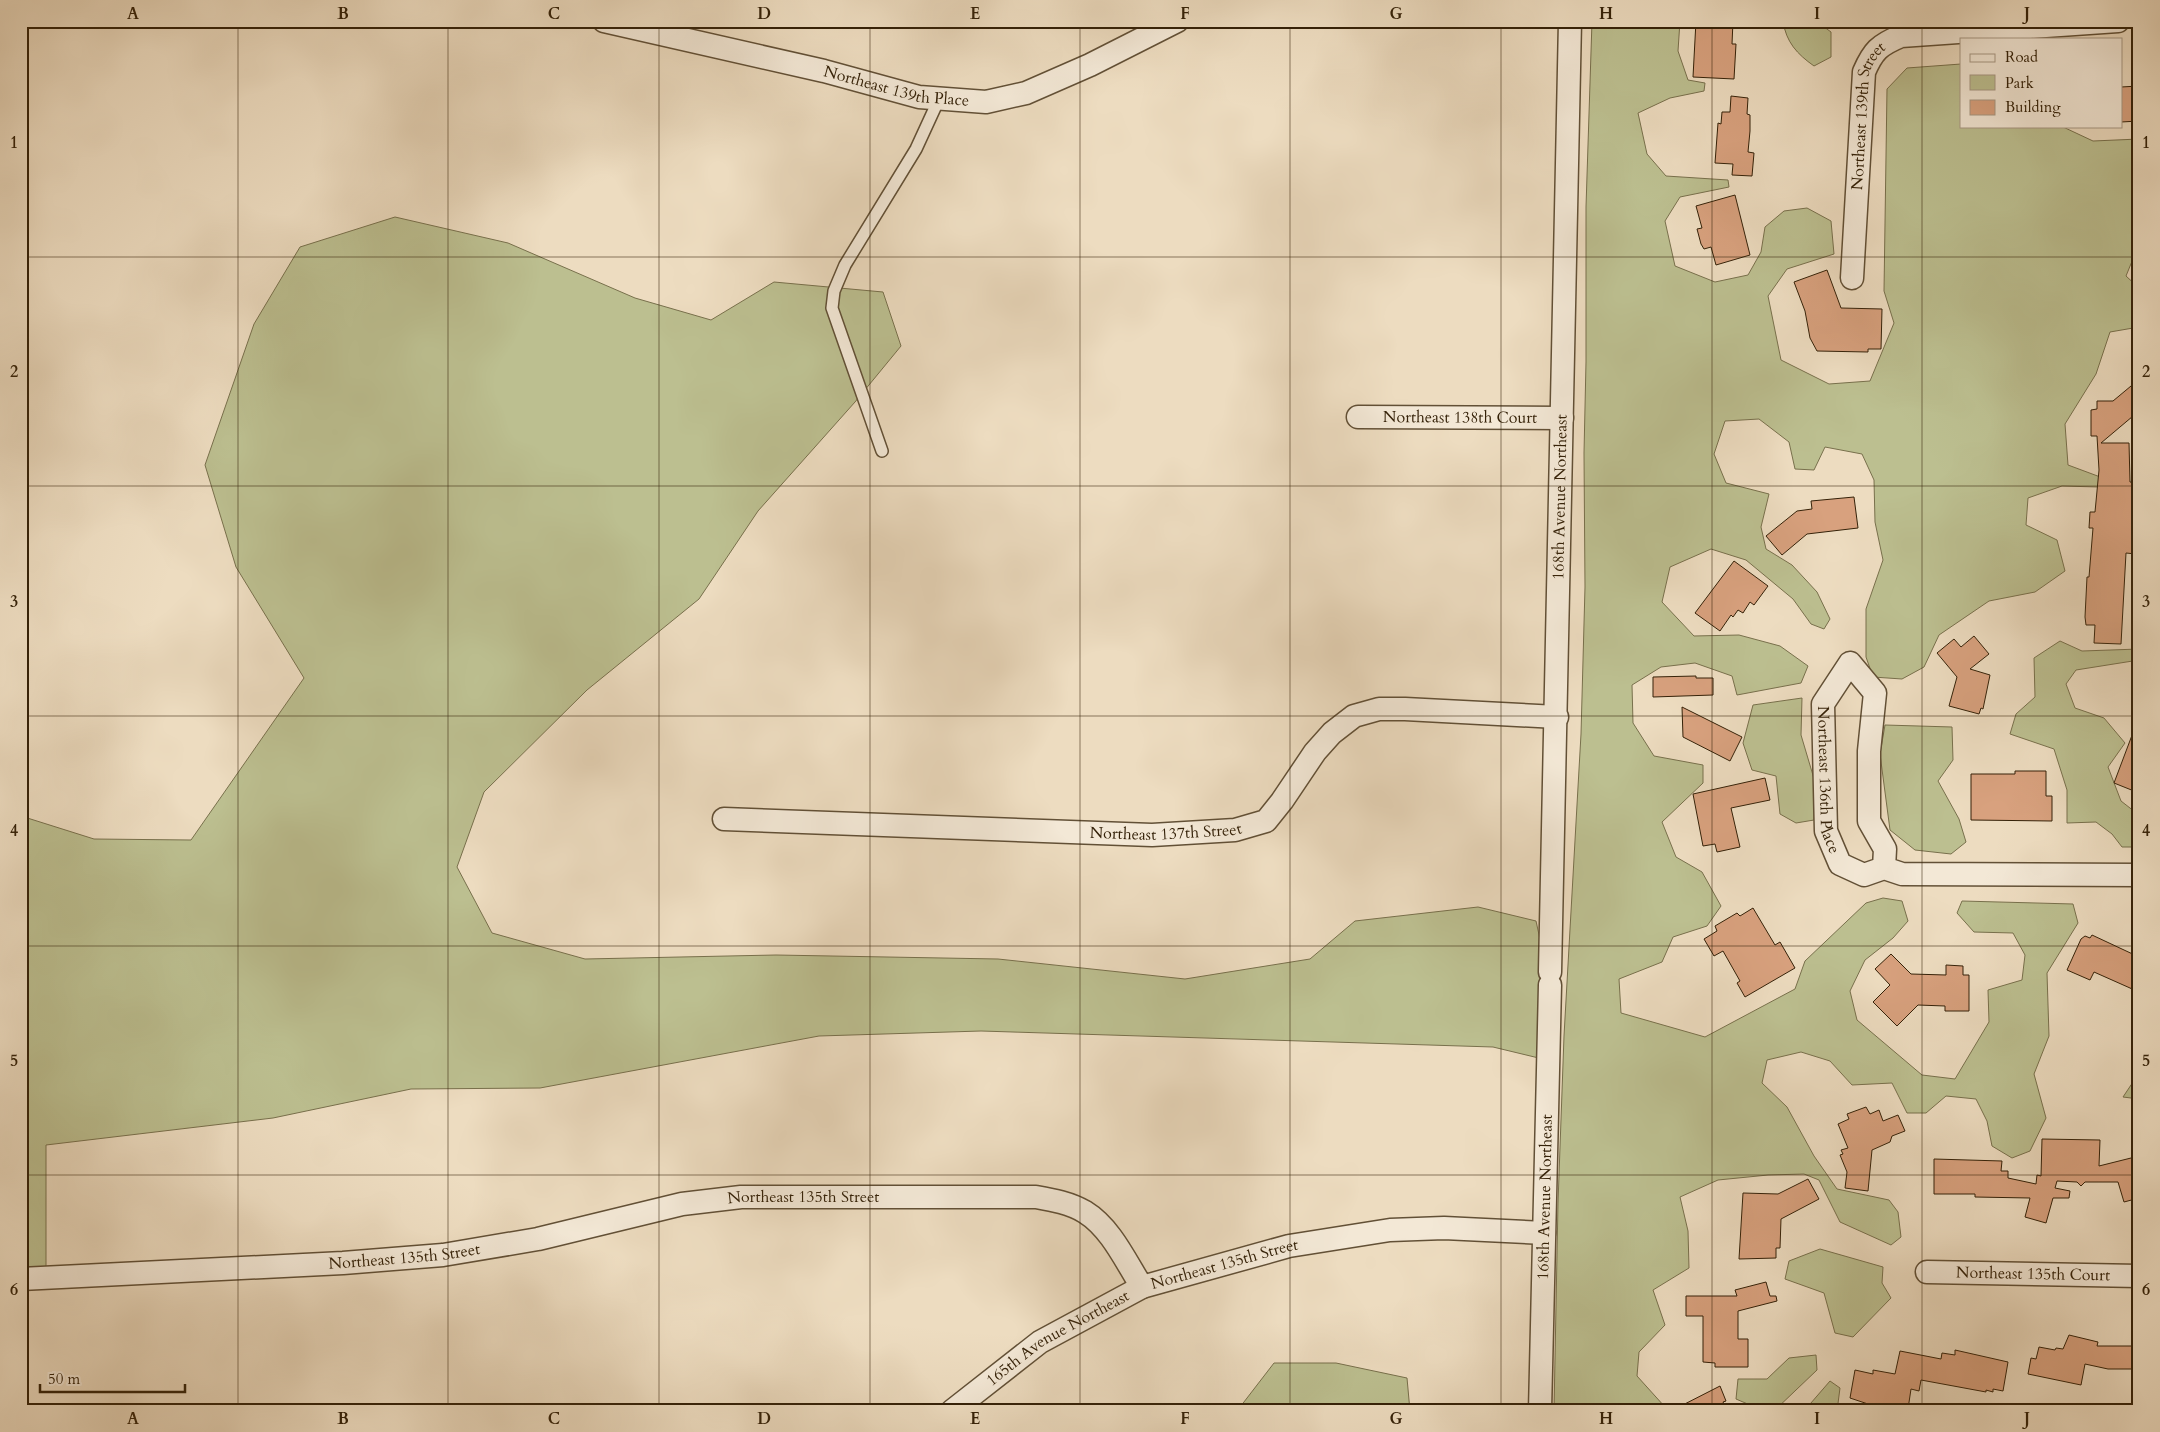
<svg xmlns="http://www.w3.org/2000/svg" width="2160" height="1432" font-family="Cardo,serif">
<rect width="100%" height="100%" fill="#eddcc0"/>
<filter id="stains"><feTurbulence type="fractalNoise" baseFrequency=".004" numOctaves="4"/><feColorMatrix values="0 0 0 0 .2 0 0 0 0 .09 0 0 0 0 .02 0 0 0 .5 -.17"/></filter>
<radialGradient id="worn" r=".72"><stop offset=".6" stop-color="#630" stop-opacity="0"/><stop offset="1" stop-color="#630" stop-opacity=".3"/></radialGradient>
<path fill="#bcbf90" stroke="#78704c" d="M1592 21H1680L1678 51 1688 80 1705 83 1704 91 1670 98 1638 113 1647 154 1666 176 1728 180 1729 187 1680 197 1665 221 1675 266 1715 282 1748 275 1761 252 1765 227 1784 211 1807 208 1831 221 1834 254 1787 269 1768 296 1781 360 1829 384 1870 381 1894 323 1884 291 1887 89 1907 68 1961 64V126H2061L2093 141 2139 139V244L2126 276 2139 288V327L2110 332 2096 374 2065 424 2068 465 2103 478 2099 487 2062 486 2028 498 2026 525 2057 540 2065 571 2035 592 1989 601 1939 635 1924 667 1902 679 1873 677 1866 657V609L1883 560 1875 522 1874 480 1862 454 1825 447 1814 470 1795 469 1789 442 1759 419 1725 421 1714 454 1726 483 1769 494 1761 527 1766 549 1792 565 1817 592 1830 619 1824 629 1811 624 1793 599 1746 560 1711 549 1670 567 1662 602 1694 636 1739 635 1780 646 1808 666 1801 683 1737 695 1732 676 1695 663 1661 667 1632 685 1633 723 1654 756 1703 765V783L1662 822 1676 857 1702 872 1721 906 1707 926 1673 937 1662 962 1619 979 1621 1013 1705 1037 1795 989 1805 961 1866 903 1883 898 1902 901 1908 921 1893 938 1865 960 1850 991 1857 1020 1922 1075 1955 1079 1989 1022 1988 990 2022 980 2025 955 2013 933 1974 932 1957 913 1962 901 2073 904 2078 923 2047 973 2049 1036 2034 1074 2046 1118 2030 1151 2012 1158 1992 1146 1987 1121 1976 1099 1946 1096 1926 1113H1907L1892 1083 1852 1085 1830 1061 1801 1052 1767 1060 1762 1083 1787 1107 1814 1156 1837 1189 1889 1200 1898 1212 1901 1237 1891 1245 1840 1222 1819 1180 1804 1174 1768 1175 1718 1180 1680 1197 1688 1231 1689 1268 1653 1290 1665 1325 1639 1352 1637 1376 1665 1407 1664 1411H1554L1558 1203 1564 1036 1581 734 1585 587 1584 453 1586 362V207Z
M1783 21H1816L1831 32V57L1814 66C1797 54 1786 42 1783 21Z
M395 217 508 243 635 298 711 320 774 282 883 292 901 346 855 402 758 511 699 599 587 690 484 792 457 867 492 933 585 959 776 955 998 959 1185 979 1310 959 1355 921 1478 907 1536 921 1550 985 1547 1060 1493 1047 981 1031 819 1036 540 1088 411 1089 273 1118 46 1145V1278L21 1279V816L94 839 191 840 304 678 236 567 205 465 254 324 300 247Z
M2060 641 2082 651 2139 649V660L2076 670 2066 684 2075 708 2104 718 2125 743 2108 767 2121 801 2139 815V847H2122L2112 834 2096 822 2067 823V790L2054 749 2010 734 2016 714 2035 697 2034 658Z
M1802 698 1801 735 1815 782 1814 820 1796 823 1780 814 1776 776 1752 770 1743 743 1753 705Z
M1885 725 1952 727 1953 760 1938 781 1959 819 1966 842 1951 854 1915 850 1890 830 1880 754Z
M2139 1073V1099L2123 1097Z
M1820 1249 1883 1267 1882 1283 1891 1298 1853 1337 1835 1333 1824 1293 1785 1279 1789 1261Z
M1816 1355 1817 1370 1774 1411H1764L1736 1399 1738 1379H1767L1789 1358Z
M1274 1363H1336L1407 1378 1410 1411H1237Z
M1830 1381 1840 1388 1837 1411H1804Z"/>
<path fill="#d8a17e" stroke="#342108" d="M1696 21H1733L1732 44H1736L1734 79 1693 77Z
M2139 86V121L2121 122V87Z
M1731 96 1748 98 1747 114 1750 115V131L1748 152 1754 153 1752 176 1732 175 1733 164 1715 163 1718 123 1721 124 1722 112H1730Z
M1735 195 1750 255 1716 265 1711 247 1704 249 1701 244 1697 229 1702 228 1696 206Z
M1827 270 1841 308 1882 309 1881 349H1868V352L1817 351 1810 338 1805 311 1794 282Z
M2131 386 2139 396V411L2101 443H2129L2130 482 2139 483V530L2136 554 2126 553 2121 644 2094 643 2095 625H2086L2085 617 2087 577H2089L2093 528H2089L2090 512H2095L2099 470 2097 436H2091V410L2097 409V401H2113Z
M1854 497 1858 528 1807 534 1782 555 1766 536 1797 511 1812 509 1811 501Z
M1734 561 1768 586 1754 605 1750 602 1743 613 1738 610 1733 617 1731 615 1720 631 1695 613Z
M1974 636 1989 654 1970 669 1990 675 1983 709 1981 708 1979 714 1949 706 1957 677 1937 653 1954 639 1961 647Z
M1696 676V678H1713V695L1653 697V677Z
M1682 707 1742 737 1730 761 1683 737Z
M2137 722H2139V793L2114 783Z
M2015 771H2046V796H2052V821L1971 820V774H2015Z
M1765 778 1770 800 1731 808 1740 847 1717 852 1715 844 1703 846 1693 794Z
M1753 908 1775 945 1780 942 1795 968 1745 997 1737 983 1740 981 1723 951 1714 956 1704 939 1717 931 1715 926 1737 913 1740 916Z
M2092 935 2139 957V992L2094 972 2090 980 2067 970 2081 939 2085 936 2090 938Z
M1891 954 1911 974 1946 975V965L1963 966V975H1969V1011H1945V1006L1918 1005 1897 1026 1873 1002 1890 985 1875 969Z
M1866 1107 1870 1114 1879 1110 1883 1121 1898 1115 1905 1131 1892 1136 1890 1142 1872 1150 1868 1191 1845 1188 1847 1172 1840 1155 1843 1154 1841 1150 1848 1148 1838 1124 1849 1119 1847 1114Z
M2042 1139 2100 1140 2099 1166 2139 1156V1198L2124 1202 2118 1182H2085L2081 1186 2077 1182 2057 1181 2055 1188 2070 1191 2069 1198H2053L2046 1223 2025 1217 2030 1198 1975 1197V1194H1934V1159L2002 1161 2001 1171H2008V1178L2036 1184 2037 1175 2041 1176Z
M1808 1179 1819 1199 1781 1219 1780 1248H1776V1258L1739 1259 1743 1193 1778 1194Z
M1766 1282 1770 1296H1776L1777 1301 1738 1311V1339H1748V1367H1715V1363L1703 1362V1316H1686V1296H1737L1735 1290Z
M2069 1335 2098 1342 2097 1346H2139V1369H2108L2085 1364 2081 1385 2028 1374 2031 1358 2036 1359 2039 1347 2055 1350 2056 1348 2063 1349Z
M1955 1350 2008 1362 2003 1391 1993 1389V1392L1986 1390V1392L1921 1380 1919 1391 1911 1389 1908 1409 1894 1406 1893 1411H1879L1871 1405 1850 1398 1855 1370 1873 1374V1370L1895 1374 1900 1351 1941 1359 1942 1353 1955 1355Z
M1720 1386 1726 1401 1723 1402 1727 1411H1671Z"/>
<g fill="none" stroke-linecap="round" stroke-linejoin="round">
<g stroke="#625036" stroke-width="14">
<path id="service" d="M882 451 832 308 834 291 845 265 916 149 939 99"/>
</g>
<g stroke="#625036" stroke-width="25">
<g id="minor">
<path id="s1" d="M604 21 824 71 919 97 986 102 1026 93 1090 65 1177 21"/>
<path id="s2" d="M1852 278 1864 72C1873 51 1879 45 1901 36L2118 21"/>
<path id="s3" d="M1358 417 1562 418"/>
<path id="s4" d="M724 819 1152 835 1235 830 1266 821 1282 801 1315 752 1332 733 1354 716 1379 709H1405L1557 717"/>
<path id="s5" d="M1884 868 1885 849 1869 821V751L1875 693 1850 663 1823 704 1826 831 1840 864 1864 875 1884 868 1902 874 2139 875"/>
<path id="s6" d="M1550 972 1570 21"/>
<path id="s7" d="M1927 1272 2139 1276"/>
<path id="s8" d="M21 1279 343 1263 443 1255 538 1239 682 1204 741 1197H1036C1053 1200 1070 1203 1085 1212 1111 1228 1126 1262 1142 1287L1289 1246 1390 1230 1444 1228 1544 1233"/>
<path id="s9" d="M952 1411 1040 1342 1142 1287"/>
<path id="s10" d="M1540 1411 1550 985"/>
</g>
</g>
<use href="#service" stroke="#f3e8d6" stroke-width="11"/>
<use href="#minor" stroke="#f3e8d6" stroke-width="22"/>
</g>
<path fill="none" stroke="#342108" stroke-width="1" stroke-opacity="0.55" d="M238 21V1411M448 21V1411M659 21V1411M870 21V1411M1080 21V1411M1290 21V1411M1501 21V1411M1712 21V1411M1922 21V1411M21 257H2139M21 486H2139M21 716H2139M21 946H2139M21 1175H2139"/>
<g text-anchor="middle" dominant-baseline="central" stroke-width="4" stroke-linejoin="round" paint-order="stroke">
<g font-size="16" fill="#342108" stroke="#f3e8d6">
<text stroke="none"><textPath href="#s1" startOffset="300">Northeast 139th Place</textPath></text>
<text stroke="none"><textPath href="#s2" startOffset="164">Northeast 139th Street</textPath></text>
<text stroke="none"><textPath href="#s3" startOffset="102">Northeast 138th Court</textPath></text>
<text stroke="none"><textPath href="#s6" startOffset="475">168th Avenue Northeast</textPath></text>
<text stroke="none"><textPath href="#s5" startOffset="344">Northeast 136th Place</textPath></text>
<text stroke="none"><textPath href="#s4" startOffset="442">Northeast 137th Street</textPath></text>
<text stroke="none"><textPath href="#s8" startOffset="789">Northeast 135th Street</textPath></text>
<text stroke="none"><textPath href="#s10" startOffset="214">168th Avenue Northeast</textPath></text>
<text stroke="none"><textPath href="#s8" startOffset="384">Northeast 135th Street</textPath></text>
<text stroke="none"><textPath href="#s8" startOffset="1254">Northeast 135th Street</textPath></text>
<text stroke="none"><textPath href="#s7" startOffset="106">Northeast 135th Court</textPath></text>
<text stroke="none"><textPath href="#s9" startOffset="129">165th Avenue Northeast</textPath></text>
</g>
</g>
<rect width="2160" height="1432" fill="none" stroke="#eddcc0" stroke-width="55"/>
<rect x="1960" y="38" width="162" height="90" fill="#f3e8d6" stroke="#a79884"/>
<rect x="1970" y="54" width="25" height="8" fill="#f3e8d6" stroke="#a79884"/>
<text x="2005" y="62" font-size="15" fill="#342108">Road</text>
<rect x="1970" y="75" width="25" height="15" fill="#bcbf90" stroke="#a79884"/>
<text x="2005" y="88" font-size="15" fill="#342108">Park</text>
<rect x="1970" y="100" width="25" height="15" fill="#d8a17e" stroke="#a79884"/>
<text x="2005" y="112" font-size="15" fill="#342108">Building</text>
<path d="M40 1384v8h145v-8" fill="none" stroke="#342108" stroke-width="2.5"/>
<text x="48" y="1384" font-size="15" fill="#342108" stroke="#f3e8d6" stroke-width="4" paint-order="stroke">50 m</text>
<rect x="28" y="28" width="2104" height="1376" fill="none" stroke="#342108" stroke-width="2"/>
<g font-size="16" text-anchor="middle" font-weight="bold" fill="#342108">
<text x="133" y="19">A</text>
<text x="343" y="19">B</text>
<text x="554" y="19">C</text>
<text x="764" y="19">D</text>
<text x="975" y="19">E</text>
<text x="1185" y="19">F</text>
<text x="1396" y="19">G</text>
<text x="1606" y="19">H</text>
<text x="1817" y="19">I</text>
<text x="2027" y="19">J</text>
<text x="14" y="148">1</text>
<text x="2146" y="148">1</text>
<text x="14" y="377">2</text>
<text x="2146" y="377">2</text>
<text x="14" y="607">3</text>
<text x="2146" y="607">3</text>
<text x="14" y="836">4</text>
<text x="2146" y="836">4</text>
<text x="14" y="1066">5</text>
<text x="2146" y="1066">5</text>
<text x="14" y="1295">6</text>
<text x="2146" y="1295">6</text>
<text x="133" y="1424">A</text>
<text x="343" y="1424">B</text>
<text x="554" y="1424">C</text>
<text x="764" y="1424">D</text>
<text x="975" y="1424">E</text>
<text x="1185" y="1424">F</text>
<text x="1396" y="1424">G</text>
<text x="1606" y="1424">H</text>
<text x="1817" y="1424">I</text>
<text x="2027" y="1424">J</text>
</g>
<rect width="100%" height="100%" filter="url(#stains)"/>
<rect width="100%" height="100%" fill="url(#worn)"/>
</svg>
